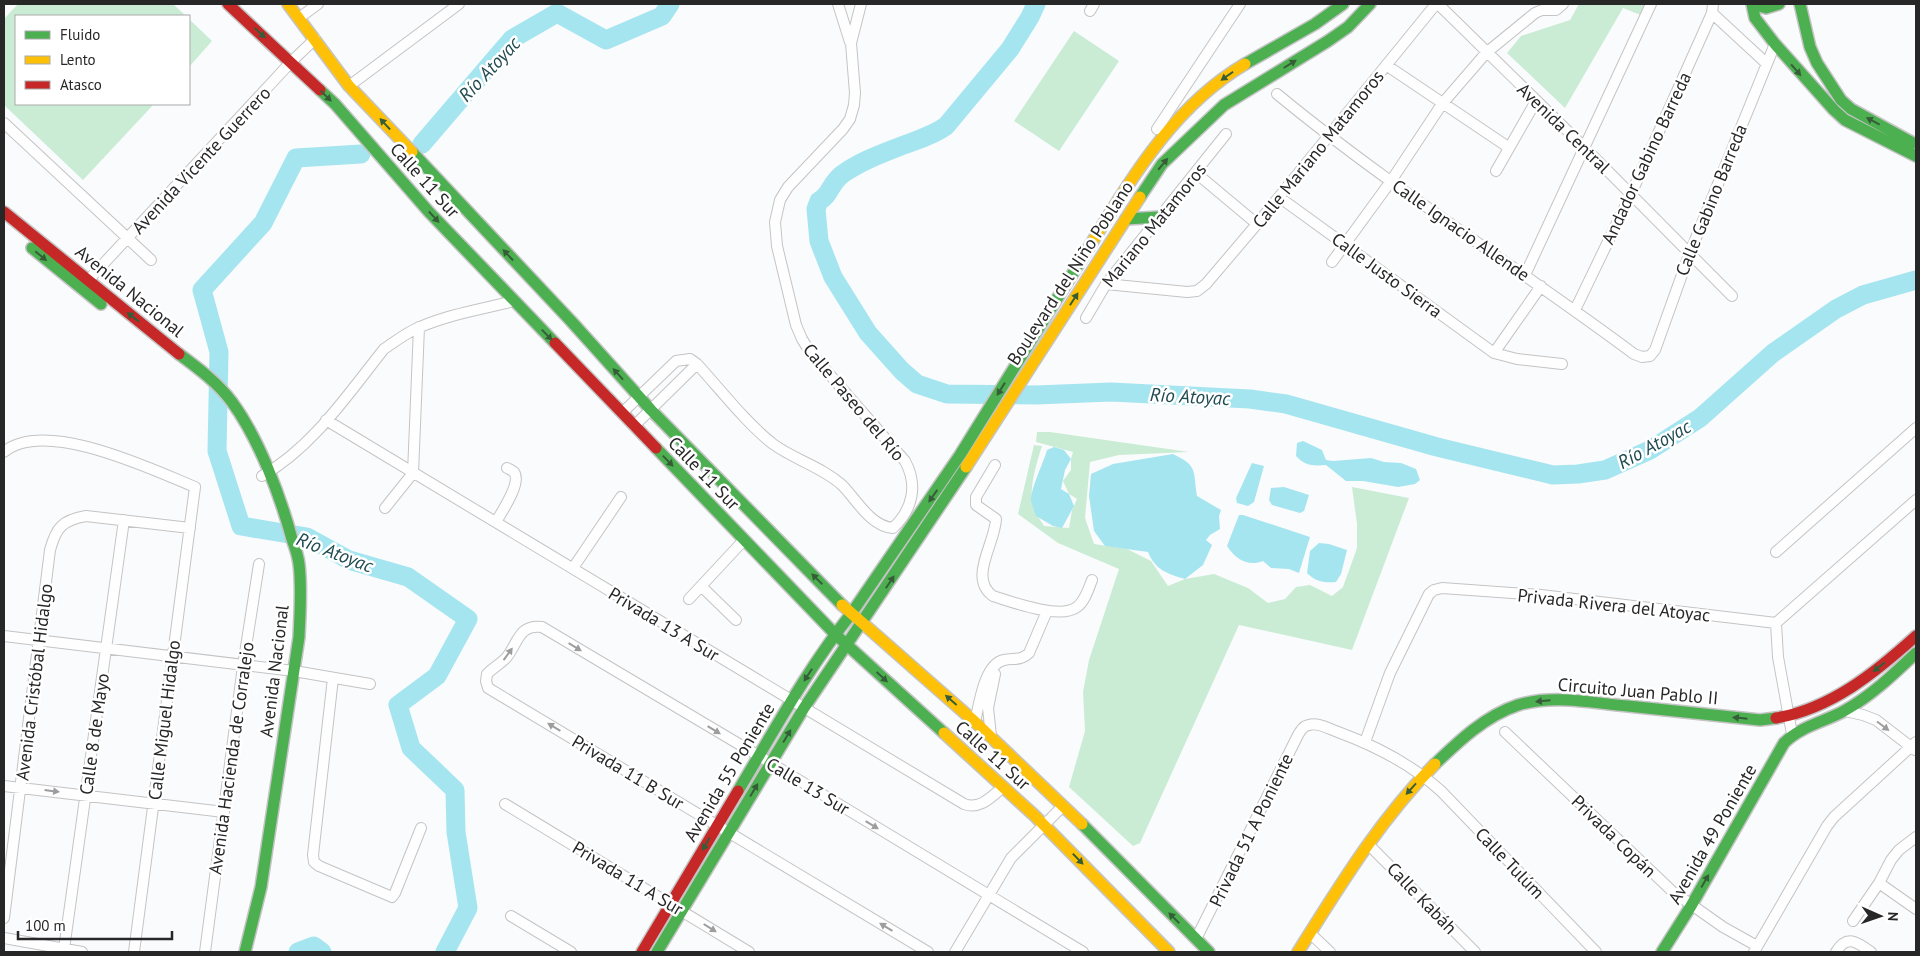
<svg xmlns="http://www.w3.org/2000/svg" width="1920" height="956" font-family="'PT Sans',sans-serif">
<rect width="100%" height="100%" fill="#fafbfd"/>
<path fill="#caecd4" d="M18 4H173L186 16H16V104H154L83 180 4 105V19Z
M1579 4H1648L1643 16 1623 8 1565 108 1507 53 1521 36 1570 20Z
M189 19 212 41 189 67Z
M1074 31 1119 61 1059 151 1014 121Z
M1037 432H1050L1189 452 1119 455 1090 462 1085 518 1094 544 1127 549 1151 561 1168 586 1185 579 1214 574 1248 588 1268 603 1285 599 1296 587 1310 585 1332 596 1343 587 1357 548V524L1352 487 1409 498 1352 650 1239 625 1140 843 1133 846 1069 787 1085 731 1083 692 1089 660 1119 569 1058 543 1018 514 1034 445 1042 446C1037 461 1030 485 1032 501 1033 510 1039 518 1044 526L1069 528 1072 510 1077 499 1069 494 1063 481 1071 470V459L1073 452 1036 442Z"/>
<path fill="#a5e5f0" d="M1303 441 1322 450 1326 460 1333 461 1371 458 1384 462 1401 463 1416 469 1420 480 1415 484 1398 487 1363 481H1346L1326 465C1313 466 1305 466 1296 456L1297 443Z
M1054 447 1064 450 1071 459 1065 470 1061 489 1069 494 1074 506 1062 528 1053 526 1036 516C1034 511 1032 505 1031 500 1031 488 1043 464 1047 450Z
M1173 454C1198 466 1193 470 1197 496L1221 510 1219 516 1220 529 1210 535 1206 540 1212 545 1203 565 1185 579C1168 574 1155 570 1148 552L1105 546 1094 531 1089 496 1091 474 1113 464Z
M1252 463 1264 466 1254 502 1248 506 1237 503 1236 498Z
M1284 487 1309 495 1304 511 1300 513 1272 505 1269 500 1271 488Z
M1239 515H1243L1310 537 1299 573 1289 569 1271 568 1263 561C1248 567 1235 559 1227 546Z
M1319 543 1329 544 1347 550 1341 574 1336 582C1324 583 1316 582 1307 573L1310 551Z"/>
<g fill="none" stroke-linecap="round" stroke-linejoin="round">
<path stroke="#a5e5f0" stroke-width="19" d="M1036 4 1030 17 1010 49 946 126C931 137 913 141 896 148 878 155 860 162 844 173 830 182 831 195 819 201L816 209 819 241 833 277 868 333 902 371 917 384 947 394 1036 395 1111 392 1250 399 1286 404 1437 447 1553 475 1578 474 1605 470 1650 450 1700 418 1773 353 1836 309 1863 295 1916 280
M422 144 512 39 557 13 606 40 662 16 670 4
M361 154 296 158 263 223 202 290 219 352 217 451 241 526 307 537 349 560 408 577 468 619 437 676 398 705 411 748 455 790 456 832 468 908 445 952
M298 952 314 946 322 952"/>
<g stroke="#c4c4c5" stroke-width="12">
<path id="street" d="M838 4 850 42
M1438 4 1583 146 1732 296
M1090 11 1094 4
M1712 13 1766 63
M299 18 318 4
M1386 65 1508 147
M349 86 459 4
M1277 94C1391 188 1516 266 1634 354L1642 357 1650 356 1655 350 1689 255 1775 44
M4 123 151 260
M1157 129 1240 4
M1496 171 1536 101
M1196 173 1257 224
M1279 197 1494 353 1517 359 1562 364
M1332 262 1391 181 1442 104 1486 53 1535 13 1542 10H1556L1563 4
M1525 275 1651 4
M1106 284 1187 292 1197 291 1206 284 1257 224 1436 4
M86 286 93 275 291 62 315 39
M1575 310 1631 194 1712 13 1713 4
M1086 318 1106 284 1226 134
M1494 353 1541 286
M622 413 676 361 690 359 697 364C720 389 747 424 773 444 795 460 822 467 842 485 857 500 870 526 893 528 913 509 918 485 905 461L810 352 802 339 796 325 777 246 775 222 780 200 788 187 843 129 850 119 854 105 855 93 851 43 861 4
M326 420 964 804C980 810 991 797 1002 788
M634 426 697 364
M4 452C45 418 151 469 195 487L134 952
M995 465 976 497V505L996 519C995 544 968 578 993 596 1012 602 1060 620 1077 607 1085 601 1088 590 1092 580
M262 476C313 447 348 394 384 349 396 341 407 332 420 327 450 314 483 309 514 301
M385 508 413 473 419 327
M496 522C502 511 522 483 514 472 512 470 509 469 507 468
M1776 552 1916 428
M573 568 621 497
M701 586 736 620
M689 599 744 540
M1776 623 1778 657 1792 734
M4 636 294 671 370 684
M333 678 313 855 314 862 319 866 392 897 395 893 421 828
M1845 711 1863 715 1876 720 1915 750
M975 722C979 705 984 664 1004 660 1014 658 1021 661 1029 653L1047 611
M1505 732 1672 891 1723 927 1757 946
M991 736 988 708 995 674
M1365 742 1390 673 1429 594 1434 590 1442 588 1541 595 1776 623 1916 500
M4 786 224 812
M505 804 749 952
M1368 844 1475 952
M1879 883 1916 909
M511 916 571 952
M4 918 50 550C56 528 62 520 86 516L190 528
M1853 921 1879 883 1891 860 1899 850 1916 837
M1310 933 1330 952
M4 938 82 952
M1196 939 1298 735C1301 730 1303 726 1309 725 1318 722 1329 729 1338 732 1376 746 1411 764 1441 791L1596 952
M64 949 124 520
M205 952 243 666 259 564
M928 952 488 688 486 681 487 674C493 668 500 664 506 658 518 644 518 624 542 627L759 756 1083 952
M955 952 1011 858 1063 806
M1754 952 1827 826 1834 817 1916 742
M1836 952C1847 934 1857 942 1871 952"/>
</g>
<g stroke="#c4c4c5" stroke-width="14">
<path id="fast" d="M1752 4 1755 18 1775 44 1834 110 1845 120 1916 156
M1753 4 1766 8 1779 4
M1800 4 1810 47 1817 63 1841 100 1851 109 1913 143
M1245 64 1315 24 1343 4
M320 90 335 104 429 212 555 343
M412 152 571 321 651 410 842 605
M1140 197 1162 164 1224 105 1328 41 1348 27 1370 4
M1126 219 1160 217
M32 248 101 304
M179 354C198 368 218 383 232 402 259 439 280 495 292 539 295 547 298 556 299 564 302 588 300 613 299 637L261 887 245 952
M656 448 835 634 944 733
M1435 764C1459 741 1485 716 1518 705 1553 694 1592 703 1628 706 1672 711 1716 715 1760 720L1776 718
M738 791C774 731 808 668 851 614L960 455 1091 244
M1082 824 1209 952
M657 952 804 708 966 467
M1662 952 1691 906 1784 743C1801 726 1824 722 1844 711 1871 696 1894 674 1916 653"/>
</g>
<g stroke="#c4c4c5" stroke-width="14">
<path id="slow" d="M288 4 349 86 412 152
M1091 244C1133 176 1174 106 1245 64
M966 467 1140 197
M842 605 975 722 1082 824
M944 733 1035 816 1169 952
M1298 952C1339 887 1380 819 1435 764"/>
</g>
<g stroke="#c4c4c5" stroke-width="14">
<path id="jam" d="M228 4 320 90
M4 212 179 354
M555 343 656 448
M1776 718C1831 709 1876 672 1916 636
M642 952 738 791"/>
</g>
<use href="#street" stroke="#fefeff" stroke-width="10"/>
<use href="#fast" stroke="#4caf50" stroke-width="11"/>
<use href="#slow" stroke="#ffc107" stroke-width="11"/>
<use href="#jam" stroke="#c62828" stroke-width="11"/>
</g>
<defs><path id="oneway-solid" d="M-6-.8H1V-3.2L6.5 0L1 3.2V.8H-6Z" transform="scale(1.25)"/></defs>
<g fill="#365d38">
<use href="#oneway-solid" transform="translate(260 33) rotate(43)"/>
<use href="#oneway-solid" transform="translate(1290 64) rotate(-32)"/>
<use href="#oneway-solid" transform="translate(1796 70) rotate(49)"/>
<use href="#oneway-solid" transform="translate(1227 76) rotate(145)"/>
<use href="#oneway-solid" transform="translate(326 96) rotate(44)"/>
<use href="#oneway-solid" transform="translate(1873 121) rotate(-152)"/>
<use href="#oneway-solid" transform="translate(385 124) rotate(-133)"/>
<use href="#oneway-solid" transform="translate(1163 164) rotate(-50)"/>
<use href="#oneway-solid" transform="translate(434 217) rotate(47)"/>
<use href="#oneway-solid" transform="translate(508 255) rotate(-133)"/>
<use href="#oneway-solid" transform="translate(41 256) rotate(40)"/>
<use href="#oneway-solid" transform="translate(1074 299) rotate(-57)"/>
<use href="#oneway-solid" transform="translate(133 317) rotate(-142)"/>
<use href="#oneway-solid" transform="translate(547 335) rotate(46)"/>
<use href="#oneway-solid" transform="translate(618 374) rotate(-132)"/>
<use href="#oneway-solid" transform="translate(1001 389) rotate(122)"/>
<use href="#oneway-solid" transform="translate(668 461) rotate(46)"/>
<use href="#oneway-solid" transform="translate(933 496) rotate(125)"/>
<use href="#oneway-solid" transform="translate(817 579) rotate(-135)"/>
<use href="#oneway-solid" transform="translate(890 582) rotate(-56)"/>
<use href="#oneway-solid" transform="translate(1879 667) rotate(142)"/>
<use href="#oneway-solid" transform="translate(808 675) rotate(123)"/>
<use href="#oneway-solid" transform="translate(882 677) rotate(43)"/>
<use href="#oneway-solid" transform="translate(951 700) rotate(-139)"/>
<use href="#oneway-solid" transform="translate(1543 701) rotate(175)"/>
<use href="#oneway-solid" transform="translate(1740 718) rotate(-174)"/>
<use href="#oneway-solid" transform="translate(787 736) rotate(-59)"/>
<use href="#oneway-solid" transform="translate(1411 789) rotate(132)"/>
<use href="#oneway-solid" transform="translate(754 790) rotate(-59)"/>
<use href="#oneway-solid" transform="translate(706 844) rotate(121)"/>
<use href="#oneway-solid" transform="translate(1078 859) rotate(46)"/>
<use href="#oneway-solid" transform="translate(1705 881) rotate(-60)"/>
<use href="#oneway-solid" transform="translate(1174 918) rotate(-135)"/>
</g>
<g fill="#9d9d9e">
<use href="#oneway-solid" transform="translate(575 647) rotate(31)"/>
<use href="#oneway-solid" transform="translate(508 654) rotate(-54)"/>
<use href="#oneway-solid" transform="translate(1883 726) rotate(37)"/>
<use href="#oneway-solid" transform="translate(554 727) rotate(-149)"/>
<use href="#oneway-solid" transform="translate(714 730) rotate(31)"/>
<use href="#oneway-solid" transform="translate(52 791) rotate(7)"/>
<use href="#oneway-solid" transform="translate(872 825) rotate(31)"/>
<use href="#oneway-solid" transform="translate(886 927) rotate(-149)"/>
<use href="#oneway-solid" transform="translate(710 928) rotate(32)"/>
</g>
<g text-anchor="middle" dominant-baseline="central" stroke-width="5" stroke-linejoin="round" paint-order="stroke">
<g font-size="18" fill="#272728" stroke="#fff">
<text transform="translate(1564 128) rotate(44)">Avenida Central</text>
<text transform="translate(1318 149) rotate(-51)">Calle Mariano Matamoros</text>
<text transform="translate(1646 158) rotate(-65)">Andador Gabino Barreda</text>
<text transform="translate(201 160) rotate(-47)">Avenida Vicente Guerrero</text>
<text transform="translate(425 180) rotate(48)">Calle 11 Sur</text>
<text transform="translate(1711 200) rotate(-68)">Calle Gabino Barreda</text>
<text transform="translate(1154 225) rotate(-51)">Mariano Matamoros</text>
<text transform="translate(1461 230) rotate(35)">Calle Ignacio Allende</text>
<text transform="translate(1070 273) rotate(-57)">Boulevard del Niño Poblano</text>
<text transform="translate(1387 275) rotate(36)">Calle Justo Sierra</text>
<text transform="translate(130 291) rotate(39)">Avenida Nacional</text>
<text transform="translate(854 402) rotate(50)">Calle Paseo del Río</text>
<text transform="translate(704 473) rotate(46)">Calle 11 Sur</text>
<text transform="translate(1614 605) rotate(6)">Privada Rivera del Atoyac</text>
<text transform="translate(664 624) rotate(31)">Privada 13 A Sur</text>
<text transform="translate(274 671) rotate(-83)">Avenida Nacional</text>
<text transform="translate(34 682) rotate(-83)">Avenida Cristóbal Hidalgo</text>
<text transform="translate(1638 691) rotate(5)">Circuito Juan Pablo II</text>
<text transform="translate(164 720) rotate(-83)">Calle Miguel Hidalgo</text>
<text transform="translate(94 734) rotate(-82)">Calle 8 de Mayo</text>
<text transform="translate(993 755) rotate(42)">Calle 11 Sur</text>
<text transform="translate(231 758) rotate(-82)">Avenida Hacienda de Corralejo</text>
<text transform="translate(628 772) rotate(31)">Privada 11 B Sur</text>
<text transform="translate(729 772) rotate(-59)">Avenida 55 Poniente</text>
<text transform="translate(808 786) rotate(31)">Calle 13 Sur</text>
<text transform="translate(1251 830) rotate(-64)">Privada 51 A Poniente</text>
<text transform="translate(1712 834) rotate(-60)">Avenida 49 Poniente</text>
<text transform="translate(1614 836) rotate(44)">Privada Copán</text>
<text transform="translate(1510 863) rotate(46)">Calle Tulúm</text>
<text transform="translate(628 878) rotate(31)">Privada 11 A Sur</text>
<text transform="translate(1422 898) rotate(46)">Calle Kabáh</text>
</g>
<g font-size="19" font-style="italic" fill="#214b52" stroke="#fff">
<text transform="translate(489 69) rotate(-47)">Río Atoyac</text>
<text transform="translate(1190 396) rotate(3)">Río Atoyac</text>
<text transform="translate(1654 444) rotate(-29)">Río Atoyac</text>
<text transform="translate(335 552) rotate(21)">Río Atoyac</text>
</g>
</g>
<rect width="1920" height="956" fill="none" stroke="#272728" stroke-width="10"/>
<rect x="15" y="15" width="175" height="90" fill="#ffffff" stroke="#a9a9a9"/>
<rect x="25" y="31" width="25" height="8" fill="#4caf50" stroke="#a9a9a9"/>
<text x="60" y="40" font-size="15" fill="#272728">Fluido</text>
<rect x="25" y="56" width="25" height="8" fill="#ffc107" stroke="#a9a9a9"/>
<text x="60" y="65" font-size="15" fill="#272728">Lento</text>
<rect x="25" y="81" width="25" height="8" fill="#c62828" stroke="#a9a9a9"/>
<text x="60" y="90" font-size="15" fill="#272728">Atasco</text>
<g transform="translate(1880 916) rotate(92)" stroke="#ffffff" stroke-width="4" paint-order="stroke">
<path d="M0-4L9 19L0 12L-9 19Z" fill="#272728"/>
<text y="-8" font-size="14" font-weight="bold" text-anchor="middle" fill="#272728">N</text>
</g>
<path d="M18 931v8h154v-8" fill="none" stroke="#272728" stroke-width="2.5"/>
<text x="25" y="931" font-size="15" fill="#272728" stroke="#ffffff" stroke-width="4" paint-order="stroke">100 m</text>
</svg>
